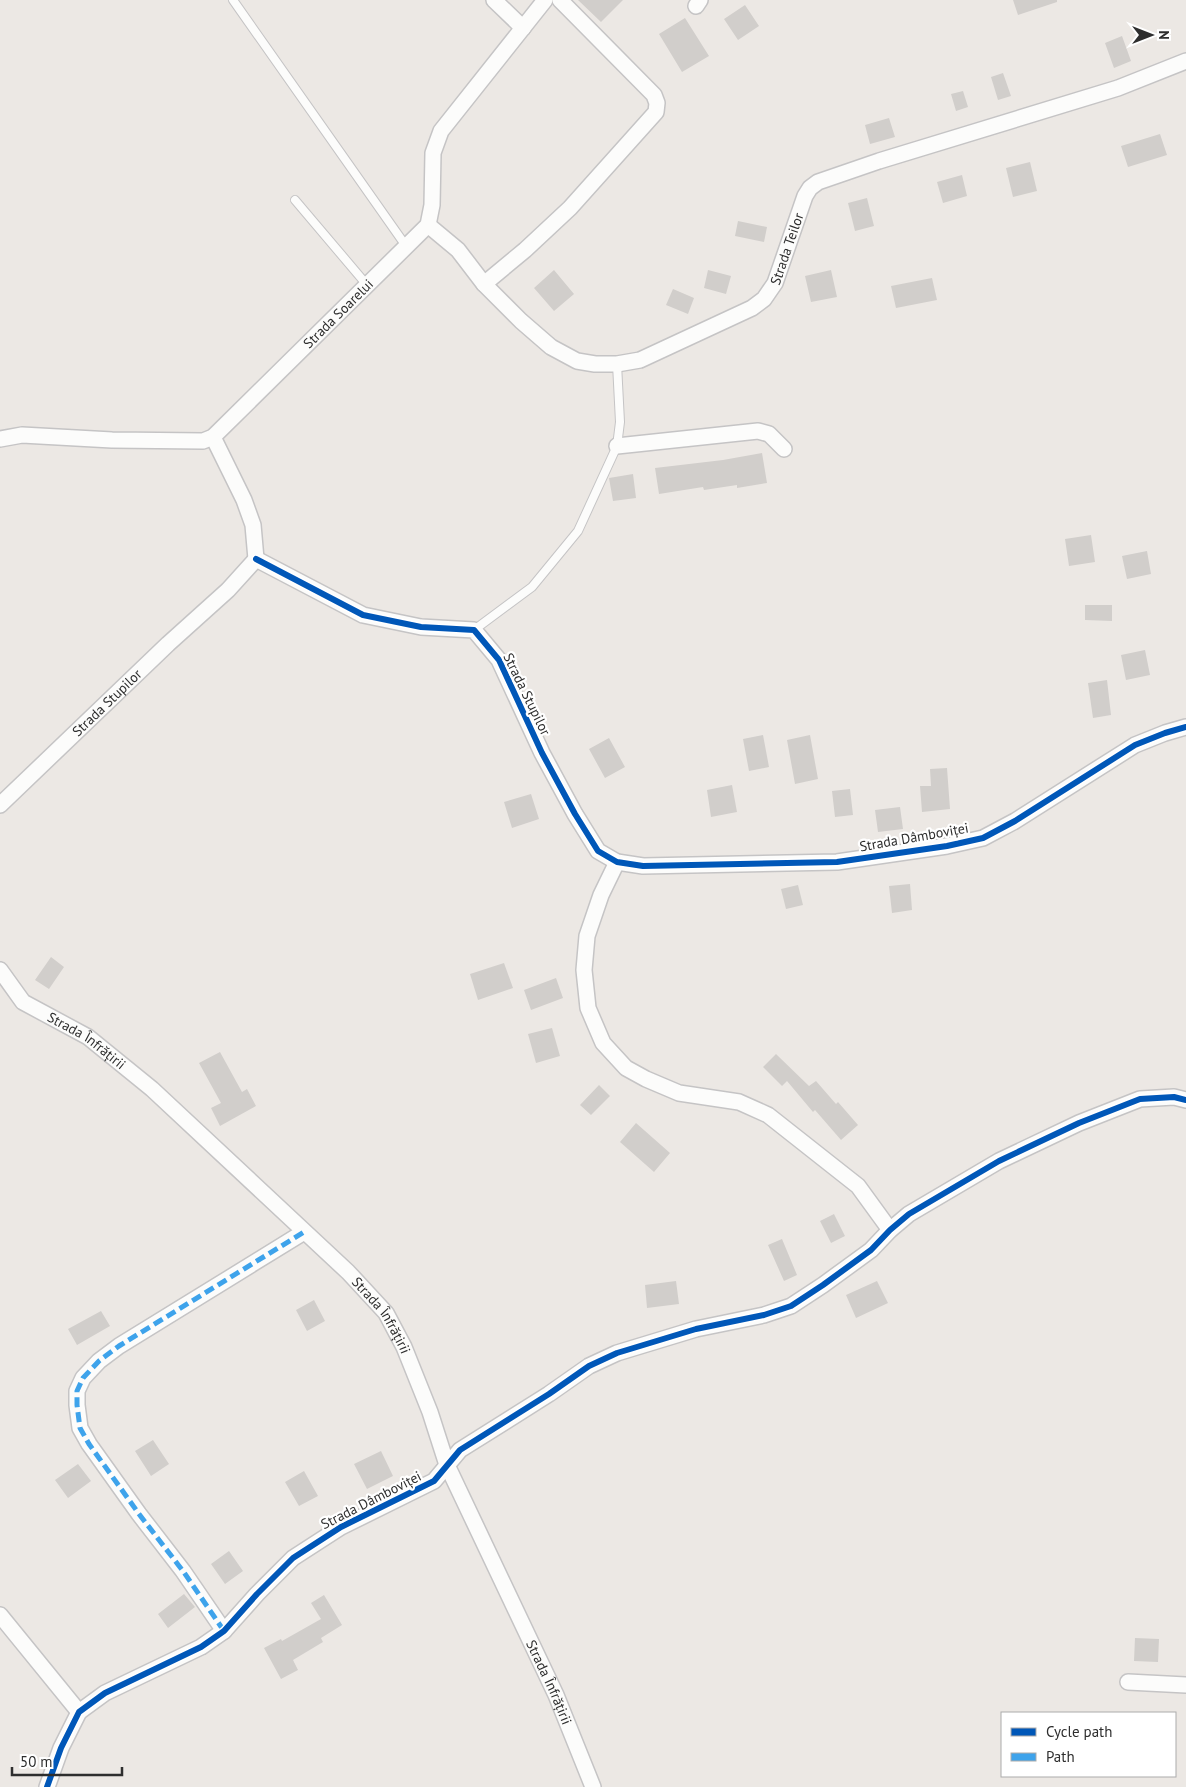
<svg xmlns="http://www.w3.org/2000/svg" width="1186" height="1787" font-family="'PT Sans',sans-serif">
<rect width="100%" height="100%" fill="#ece8e4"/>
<path fill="#d1cecb" d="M578 0H623L601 22Z
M1013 0H1057V2L1018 15Z
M745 5 759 26 738 40 724 19Z
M685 18 709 56 682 72 659 34Z
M1122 36 1131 61 1114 68 1105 43Z
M1003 73 1011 96 998 100 991 77Z
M963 91 968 107 956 111 951 94Z
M889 118 895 137 870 144 865 125Z
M1160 134 1167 155 1128 167 1121 146Z
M1030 162 1037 191 1013 197 1006 168Z
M962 175 967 196 943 203 937 182Z
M867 198 874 226 855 231 848 203Z
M738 221 767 227 764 242 735 236Z
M554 270 574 294 554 311 534 288Z
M708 270 731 276 726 294 704 288Z
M831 270 837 297 811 302 805 276Z
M932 278 937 300 896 308 891 286Z
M673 289 694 298 688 314 666 305Z
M762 453 767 483 737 488V485L704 490 703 487 659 494 655 468 723 460Z
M633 474 636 498 613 501 609 478Z
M1091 535 1095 562 1069 566 1065 539Z
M1147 551 1151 574 1127 579 1122 556Z
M1085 605H1112V621L1085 620Z
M1145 650 1150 675 1126 680 1121 655Z
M1107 680 1111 715 1093 718 1088 683Z
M763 735 769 767 749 771 743 739Z
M810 735 818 779 795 784 787 740Z
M609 738 625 767 605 778 589 749Z
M947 768 950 809 922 812 920 786H931L930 769Z
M732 785 737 812 711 817 707 790Z
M850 789 853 815 835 817 832 791Z
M531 794 539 819 512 828 504 802Z
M900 807 903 829 878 832 875 810Z
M910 884 912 910 892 913 889 886Z
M798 885 803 905 786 909 781 889Z
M51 957 64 967 49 989 35 980Z
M504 963 513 988 478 1000 470 974Z
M556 978 563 998 531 1010 524 990Z
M552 1028 560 1056 536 1063 528 1034Z
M220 1052 242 1092 247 1089 256 1106 220 1126 211 1108 221 1103 199 1063Z
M776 1054 809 1086 816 1081 836 1104 838 1102 858 1125 841 1140 815 1110 813 1112 787 1081 782 1086 763 1067Z
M599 1085 610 1096 591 1115 580 1105Z
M636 1123 670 1153 654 1172 620 1142Z
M834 1214 845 1236 831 1243 820 1221Z
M782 1239 797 1275 784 1281 768 1245Z
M676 1281 679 1304 647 1308 645 1285Z
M877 1281 888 1303 856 1318 846 1295Z
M314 1300 325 1321 307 1331 296 1310Z
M101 1311 110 1326 77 1345 68 1329Z
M153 1440 169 1464 151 1476 135 1451Z
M381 1451 393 1476 367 1489 354 1464Z
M78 1464 91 1481 68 1498 55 1480Z
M304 1471 318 1496 299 1506 285 1482Z
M229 1551 243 1571 225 1584 211 1564Z
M184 1594 195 1607 168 1628 158 1614Z
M324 1595 342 1625 321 1638 323 1642 293 1660 298 1670 281 1679 264 1648 281 1639 282 1641 321 1619 311 1603Z
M1135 1638 1159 1639 1158 1662 1134 1661Z"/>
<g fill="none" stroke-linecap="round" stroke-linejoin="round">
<g stroke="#c5c4c5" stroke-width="10">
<path id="lane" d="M233 0 406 246
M295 200 367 285
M474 630 532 587 578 531 617 446 620 422 617 364"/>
</g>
<g stroke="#c5c4c5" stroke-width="18">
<g id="street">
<path d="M494 0 523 28"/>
<path d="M696 6 700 0"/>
<path id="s1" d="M428 225 458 250 484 284 521 321 551 347 577 361 595 364H617L640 360 752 308 764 299 775 283 805 196 810 188 818 182 879 161 1118 88 1186 61"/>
<path d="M484 284 525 250 570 208 656 112 657 103 654 95 560 0"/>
<path d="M213 437 244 500 253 525 256 559"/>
<path id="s2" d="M0 439 22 435 112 440 203 441 213 437 428 225 432 205 433 153 441 131 545 0"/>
<path d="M617 446 758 431 769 434 784 449"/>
<path d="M256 559 363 615 421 627 474 630 499 660 542 753 575 814 598 851 617 862 643 866 837 862 947 846 983 838 1015 821 1135 745 1165 733 1186 727"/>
<path id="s3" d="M0 805 168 644 228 590 256 559"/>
<path d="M617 862 601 895 587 936 584 970 588 1008 603 1043 626 1068 646 1079 679 1093 739 1102 768 1115 858 1186 890 1230"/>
<path id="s4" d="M0 970 23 1002 88 1037 152 1089 348 1272 386 1313 404 1347 430 1412 447 1465 556 1695 593 1787"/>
<path d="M0 1615 79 1712"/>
<path d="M224 1631 183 1571 139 1514 89 1444 80 1428 77 1405V1391L83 1378 99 1361 119 1346 304 1232"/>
<path d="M1128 1682 1186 1685"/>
<path d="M47 1787 61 1748 79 1712 105 1693 201 1647 224 1631 257 1594 293 1558 341 1527 434 1481 460 1450 549 1394 589 1366 617 1353 696 1329 764 1315 791 1306 823 1285 871 1250 890 1230 909 1214 999 1161 1079 1123 1140 1099 1174 1097 1186 1100"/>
</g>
</g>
<use href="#lane" stroke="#fcfcfb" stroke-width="8"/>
<use href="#street" stroke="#fcfcfb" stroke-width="15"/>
<path stroke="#3ea3eb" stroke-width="5" stroke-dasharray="10 5" stroke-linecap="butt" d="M224 1631 183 1571 139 1514 89 1444 80 1428 77 1405V1391L83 1378 99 1361 119 1346 304 1232"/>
<g stroke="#fff" stroke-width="9">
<path id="cycleway" d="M256 559 363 615 421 627 474 630 499 660 542 753 575 814 598 851 617 862 643 866 837 862 947 846 983 838 1015 821 1135 745 1165 733 1186 727
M47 1787 61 1748 79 1712 105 1693 201 1647 224 1631 257 1594 293 1558 341 1527 434 1481 460 1450 549 1394 589 1366 617 1353 696 1329 764 1315 791 1306 823 1285 871 1250 890 1230 909 1214 999 1161 1079 1123 1140 1099 1174 1097 1186 1100"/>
</g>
<use href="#cycleway" stroke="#0057b8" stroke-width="6"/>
</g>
<g text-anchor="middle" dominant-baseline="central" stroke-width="4.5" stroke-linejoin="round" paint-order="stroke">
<g font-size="14" fill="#2e2e2e" stroke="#fff">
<text stroke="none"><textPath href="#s1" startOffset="461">Strada Teilor</textPath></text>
<text stroke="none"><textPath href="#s2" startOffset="390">Strada Soarelui</textPath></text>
<text transform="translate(527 694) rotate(64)">Strada Stupilor</text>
<text stroke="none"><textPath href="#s3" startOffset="148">Strada Stupilor</textPath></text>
<text transform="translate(914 837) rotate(-10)">Strada Dâmboviței</text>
<text stroke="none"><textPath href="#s4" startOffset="114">Strada Înfrățirii</textPath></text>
<text stroke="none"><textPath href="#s4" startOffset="519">Strada Înfrățirii</textPath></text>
<text transform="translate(371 1500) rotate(-27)">Strada Dâmboviței</text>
<text stroke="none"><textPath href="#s4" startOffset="924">Strada Înfrățirii</textPath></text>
</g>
</g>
<rect x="1001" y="1712" width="175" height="65" fill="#ffffff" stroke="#ababab"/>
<rect x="1011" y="1728" width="25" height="8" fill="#0057b8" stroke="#ababab"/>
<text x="1046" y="1737" font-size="15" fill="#2e2e2e">Cycle path</text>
<rect x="1011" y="1753" width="25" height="8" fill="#3ea3eb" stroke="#ababab"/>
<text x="1046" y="1762" font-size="15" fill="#2e2e2e">Path</text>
<g transform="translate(1151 35) rotate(90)" stroke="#ffffff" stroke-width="4" paint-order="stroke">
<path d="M0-4L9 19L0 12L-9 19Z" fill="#2e2e2e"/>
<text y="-8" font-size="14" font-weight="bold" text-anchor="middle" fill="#2e2e2e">N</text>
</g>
<path d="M12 1767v8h110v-8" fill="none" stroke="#2e2e2e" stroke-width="2.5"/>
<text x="20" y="1767" font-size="15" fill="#2e2e2e" stroke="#ffffff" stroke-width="4" paint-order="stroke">50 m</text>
</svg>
